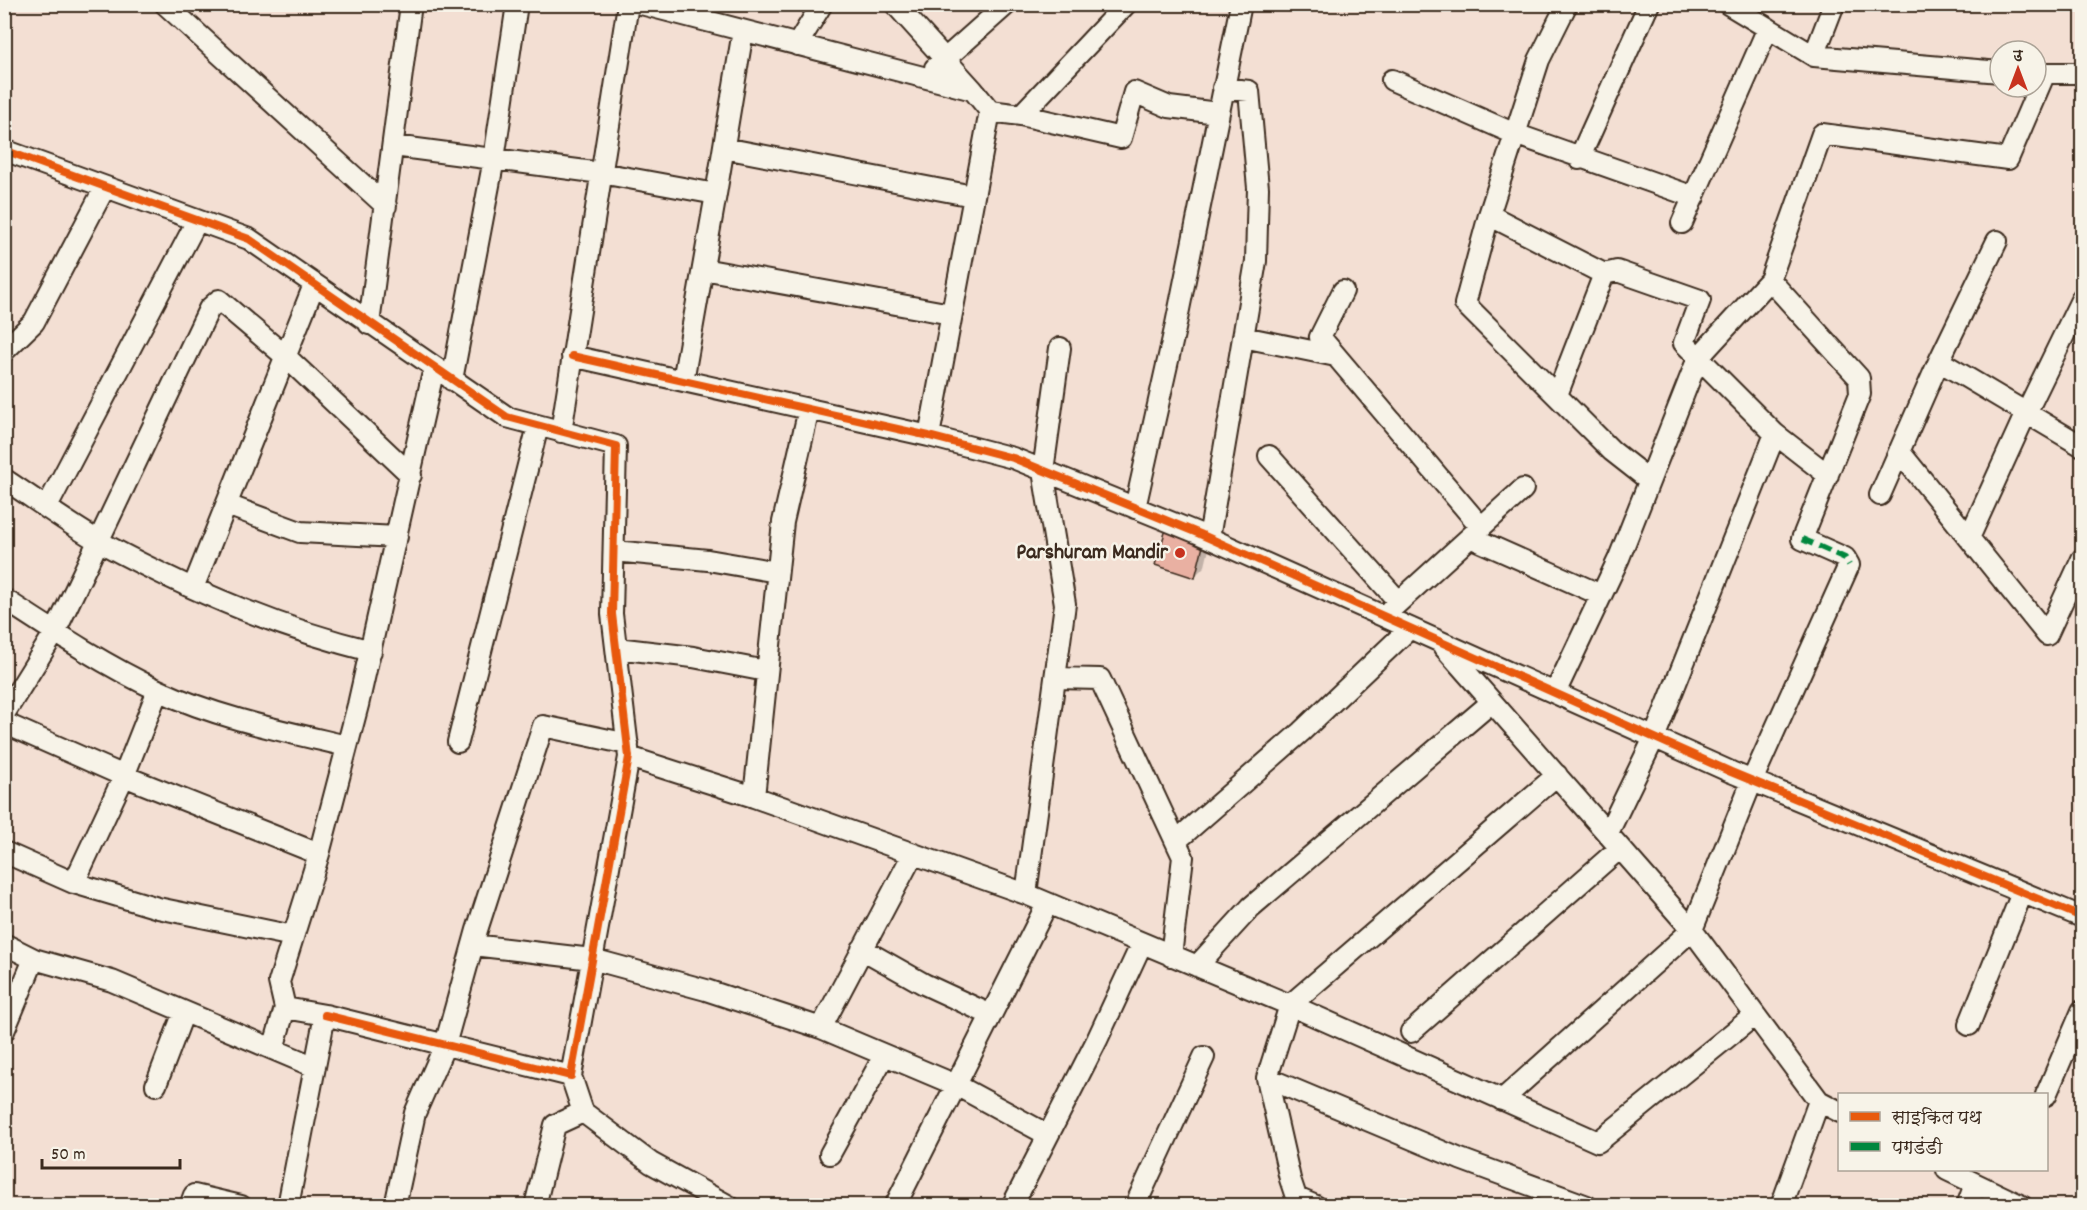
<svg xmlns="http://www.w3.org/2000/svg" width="2087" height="1210" font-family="Dekko,'Playpen Sans Deva',sans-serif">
<rect width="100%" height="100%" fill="#f3dfd3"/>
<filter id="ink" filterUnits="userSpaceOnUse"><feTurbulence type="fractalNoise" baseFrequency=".0167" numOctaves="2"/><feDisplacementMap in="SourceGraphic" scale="12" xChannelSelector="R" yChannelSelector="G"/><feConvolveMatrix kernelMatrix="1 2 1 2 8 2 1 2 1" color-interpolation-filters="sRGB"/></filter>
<g filter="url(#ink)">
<path fill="#0003" d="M1178 518 1213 532 1205 566 1195 576Z"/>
<path fill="#e9b0a2" stroke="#3b2a1e" stroke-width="1.5" d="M1167 526 1204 542 1195 578 1155 565Z"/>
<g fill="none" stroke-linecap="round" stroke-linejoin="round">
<g stroke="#3b2a1e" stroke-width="24">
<path id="minor" d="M165 4 386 206
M641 4 973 90 990 111 929 436
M895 4 973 90
M1567 4 1539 60 1489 215 1465 304 1612 451 1649 480
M1728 4 1814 56 2000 72
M797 45 822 4
M1814 56 1834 4
M935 68 1007 4
M2036 73H2082
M1392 80 1515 134 1694 197
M990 111 1021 115 1126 4
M1021 115 1121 138 1134 92 1169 107 1218 113
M394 146 601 173 716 194 743 31
M724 148 973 196
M4 150 249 239 507 417 616 446 612 614 629 757 571 1076 325 1015
M1579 159 1649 4
M1489 215 1604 274 1557 395
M1682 223 1768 28
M1997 241 1939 361 2082 446
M703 269 951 314
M1604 274 1617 271 1700 300 1684 343 1775 434 1828 475
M1770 280 1859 378 1860 394 1802 539 1845 558 1849 565 1752 781 1692 930 1819 1101 1781 1206
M1343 291 1320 337 1481 527
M369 324 411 4
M1243 337 1336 356
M1060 348 1043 471 1065 604 1026 894 1290 1005 1267 1078 1290 1179 1299 1206
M4 351 34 322 105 187
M572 356 929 436 1013 458 1200 534 1731 772 2082 917
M452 380 494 159 517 4
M683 381 716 194
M809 409 783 522 754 797 1026 894
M561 432 628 4
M1899 451 2047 635 2082 559
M1269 456 1399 602
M4 479C36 500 67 523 100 542 185 588 277 628 371 651
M1880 495 1939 361
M227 505 300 532 397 537
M47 507 197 221
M1135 508 1175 329 1241 4
M1470 537 1601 595
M1209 538 1256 261 1258 188 1249 91 1223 88
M1969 538 2026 413 2082 298
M614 551 708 560 777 572
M193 588 314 285
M4 599C53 631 106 666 158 690 218 718 283 731 347 746
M1390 610 1523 489
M1443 646 1692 930 1502 1100
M616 648 693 657 766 671
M1056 678 1100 679 1183 857 1171 956
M1555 693 1619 558 1698 358 1770 280 1822 134 2008 159 2045 73
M4 714 55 632 209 309 219 300 284 355 411 475
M4 723 124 776 319 854
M458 742 538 426
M629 757 754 797
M1557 775 1290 1005 1598 1142 1755 1015
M1608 833 1654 738 1775 434
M1176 841 1301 732 1410 628
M4 852 74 883 158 908 293 936
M74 883 124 776 158 690
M4 944 34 959 112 981 315 1067
M473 945 592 959 706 990 821 1028 956 1085 1048 1135
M862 949 924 984 991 1015
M1197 966 1251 907 1492 702
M1969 1025 2022 893
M821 1028 913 854
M4 1031 34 959
M1411 1032 1620 848
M273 1049 285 1008
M571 1076 583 1112 651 1163 729 1206
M1267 1078 1460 1159 1587 1206
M156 1085 184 1012
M2046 1095 2082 1011
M1819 1101 1840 1112
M830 1154 884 1056
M1947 1170 2022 1206
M1297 1198 1316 1206
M190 1206 194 1195 241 1206
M288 1206 325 1015 285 1008 279 982 319 854 358 705 434 368
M395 1206 415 1113 445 1045 477 930 543 726 628 744
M535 1206 555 1125 583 1112
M895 1206 1047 904
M1012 1206 1097 1040 1142 943
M1135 1206 1204 1057
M1967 1206 1975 1184"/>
</g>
<use href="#minor" stroke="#f7f3e8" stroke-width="20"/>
<path stroke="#00873e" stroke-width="6" stroke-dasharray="12 6" stroke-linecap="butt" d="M1802 539 1845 558 1849 565"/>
<g stroke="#f7f3e8" stroke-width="11">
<path id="cycleway" d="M4 150 249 239 507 417 616 446 612 614 629 757 571 1076 325 1015
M572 356 929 436 1013 458 1200 534 1731 772 2082 917"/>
</g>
<use href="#cycleway" stroke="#e8590c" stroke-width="8"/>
</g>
</g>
<circle fill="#c8321e" stroke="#f7f3e8" stroke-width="2" cx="1180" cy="553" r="6"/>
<g text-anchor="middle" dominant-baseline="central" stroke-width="5" stroke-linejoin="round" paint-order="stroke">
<g font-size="22" font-weight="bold" fill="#3b2a1e" stroke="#f7f3e8" text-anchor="end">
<text x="1168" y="553">Parshuram Mandir</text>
</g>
</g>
<rect width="2087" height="1210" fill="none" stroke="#f7f3e8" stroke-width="24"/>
<rect x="12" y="12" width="2063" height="1186" fill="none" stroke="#3b2a1e" stroke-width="2" filter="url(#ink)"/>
<rect x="1838" y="1093" width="210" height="78" fill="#f7f3e8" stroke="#aca397" stroke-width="1.5"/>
<rect x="1850" y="1112" width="30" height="9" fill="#e8590c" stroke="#aca397" stroke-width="1.5"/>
<text x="1892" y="1123" font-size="18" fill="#3b2a1e">साइकिल पथ</text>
<rect x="1850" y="1142" width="30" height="9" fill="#00873e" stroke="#aca397" stroke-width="1.5"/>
<text x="1892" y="1153" font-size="18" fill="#3b2a1e">पगडंडी</text>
<g transform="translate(2018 69)"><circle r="28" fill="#f7f3e8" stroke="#aca397" stroke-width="1.5"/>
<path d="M0-4.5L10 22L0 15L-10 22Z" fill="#c8321e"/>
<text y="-9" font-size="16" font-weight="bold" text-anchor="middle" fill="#3b2a1e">उ</text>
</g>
<path d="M42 1159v9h138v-9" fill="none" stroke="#3b2a1e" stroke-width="3"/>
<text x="51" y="1159" font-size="18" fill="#3b2a1e" stroke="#f7f3e8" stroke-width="4.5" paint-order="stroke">50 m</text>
</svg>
